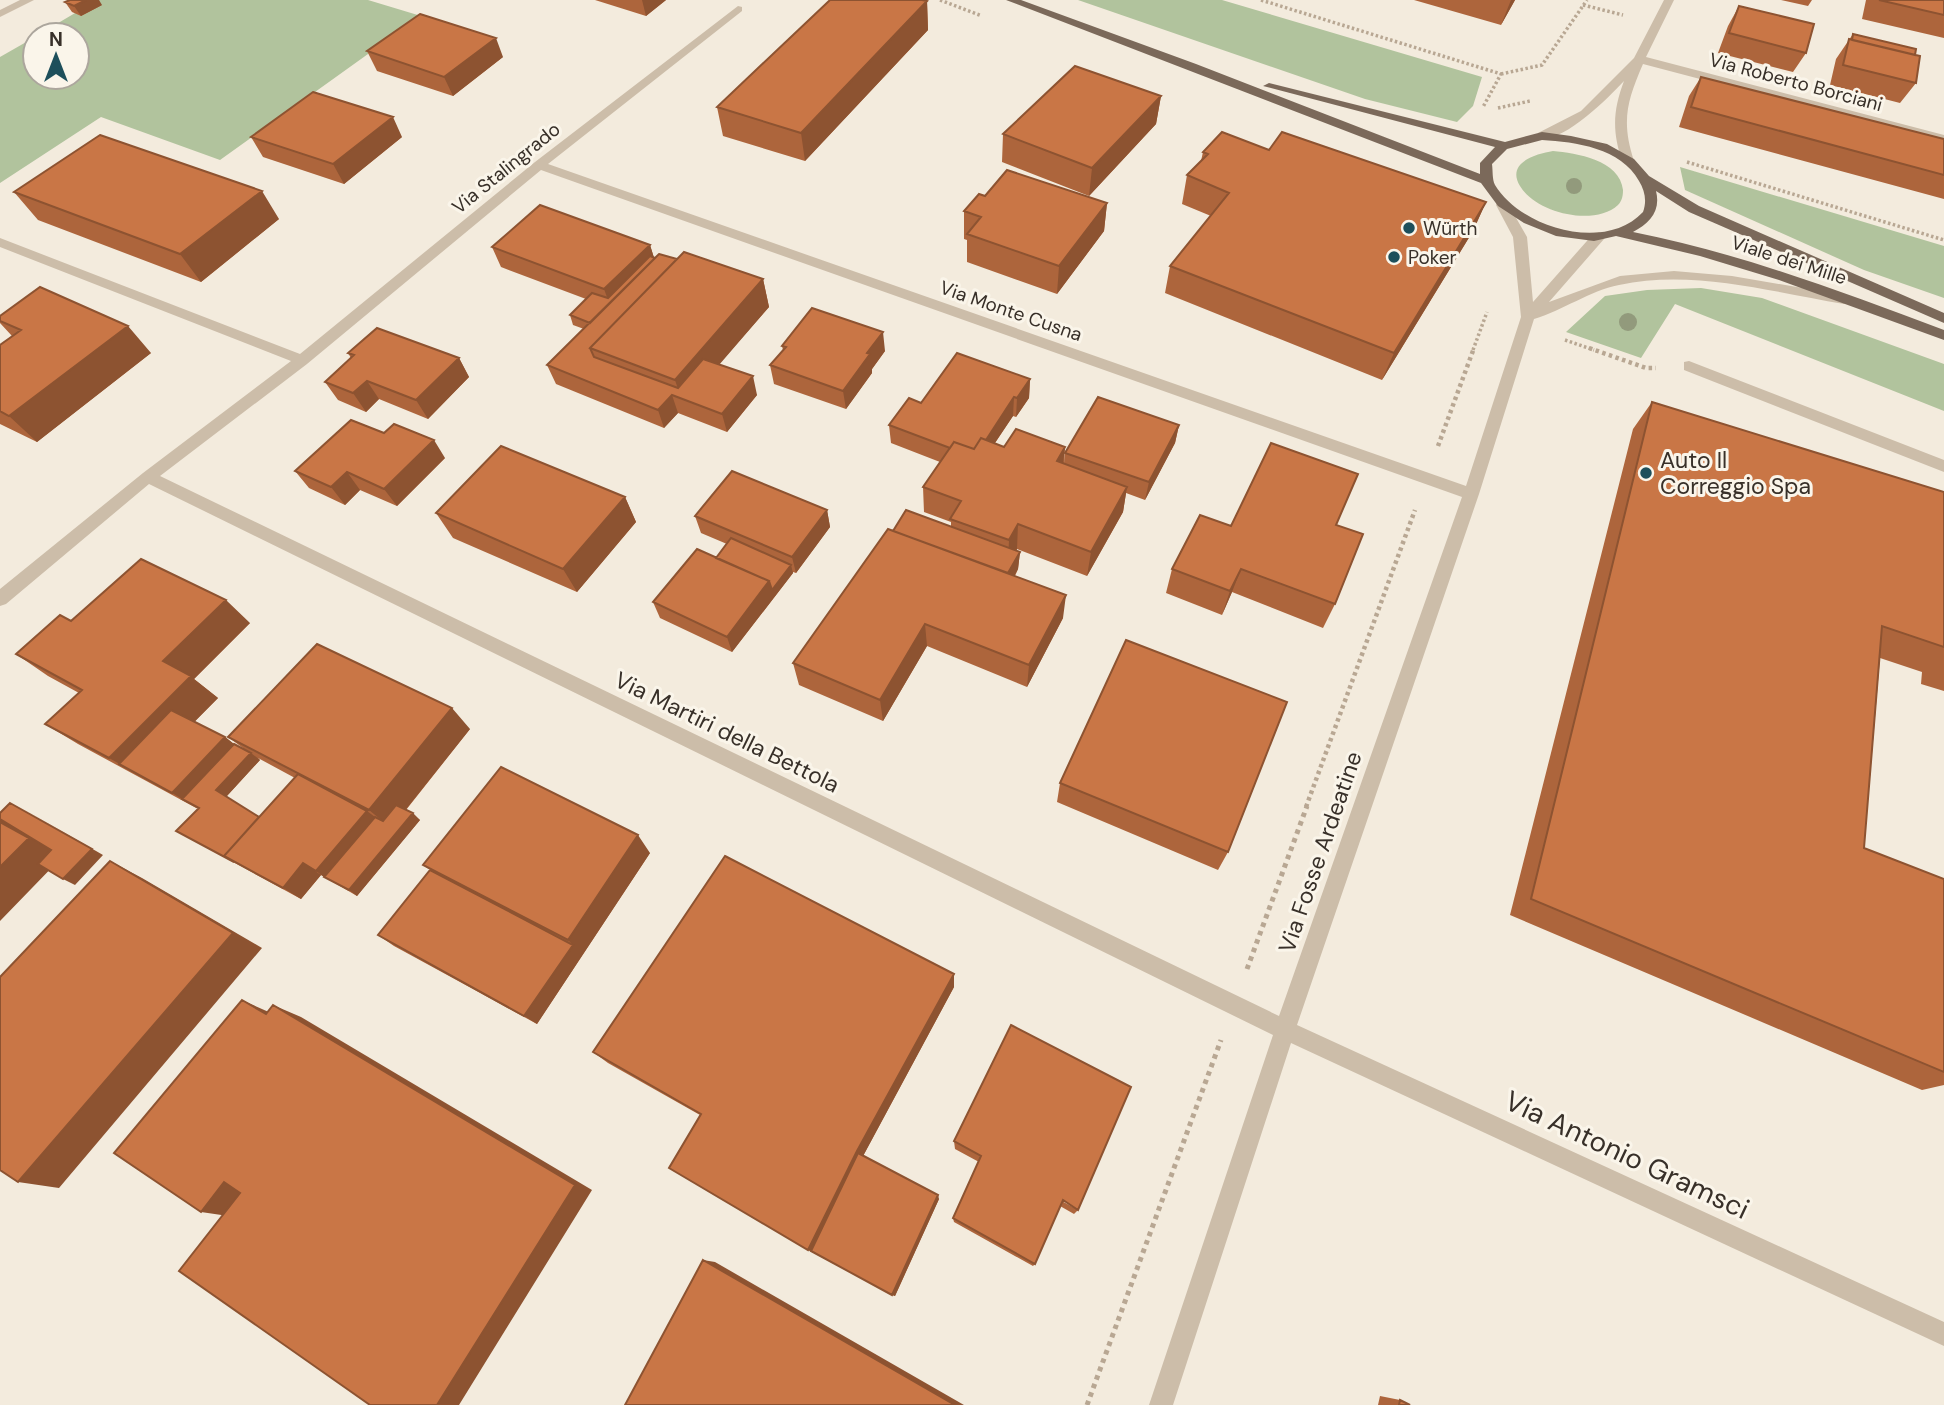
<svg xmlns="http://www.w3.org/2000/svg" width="1944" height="1405" font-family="'DM Sans',sans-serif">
<rect width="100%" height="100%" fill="#f3ebdd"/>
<path fill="#b1c39d" d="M97 0H368L421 16 220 160 101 117 0 183V57L35 37V77H77V35H38Z
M1078 0H1222L1482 77 1473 106 1457 122 1365 99Z
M1553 151C1576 153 1620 160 1623 190 1623 196 1622 201 1618 205 1594 227 1536 213 1520 186 1506 163 1535 154 1553 151Z
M1680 167 1944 246V298L1864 270 1685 190Z
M1701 288 1762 298 1944 364V411L1675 304 1641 358 1566 332 1605 296 1647 290Z"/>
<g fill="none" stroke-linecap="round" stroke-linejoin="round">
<path stroke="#b8a793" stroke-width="3.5" stroke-dasharray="2.5 2.5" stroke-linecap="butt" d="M940 0 982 16
M1261 0 1501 74 1483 107
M1583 5 1623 15
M1501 74 1542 65 1587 0
M1498 108 1530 101
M1687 162 1944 240
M1565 340 1594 350
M1473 350 1487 312"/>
<path stroke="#b8a793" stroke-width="4.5" stroke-dasharray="3.5 3.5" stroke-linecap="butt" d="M1589 348 1646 368H1656
M1438 446 1474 348
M1306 807 1415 510"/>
<path stroke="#b8a793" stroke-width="5" stroke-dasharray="4.5 4.5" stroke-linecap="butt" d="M1247 969 1307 806
M1087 1405 1221 1040"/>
<path fill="#ccbda9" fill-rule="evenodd" d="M20 0H34L0 17V10Z
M1664 0H1674L1646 57 1944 135V143L1643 64C1627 101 1621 121 1634 161L1632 164 1628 165 1622 161C1612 131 1613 110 1624 81 1607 99 1565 142 1538 139V133L1581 111 1634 58Z
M738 6 742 7V11L548 164 1466 486 1521 317 1513 237 1496 205 1497 202H1507L1527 237 1533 302 1594 233 1599 232 1606 236 1604 239 1549 302 1620 276 1674 271 1732 276 1849 296 1851 299 1844 304C1771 292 1693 269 1619 285 1589 291 1564 310 1534 319L1479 494 1297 1025 1944 1322V1346L1291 1043 1173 1405H1149L1273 1035 149 484 6 604 0 606V589L143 473 291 361 0 247V238L300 354 535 162ZM541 170 1462 497 1279 1016 160 476 307 364Z
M1689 361 1944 460V472L1684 370V362Z"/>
<path fill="#7b695a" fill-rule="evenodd" d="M1006 0H1021L1196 64 1480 174V163L1495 147 1263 86 1269 83 1505 142 1542 132 1571 136 1607 144 1634 159 1649 176 1699 206 1944 313V323L1689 212 1656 191C1661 211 1650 223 1633 232 1740 253 1842 292 1944 330V340L1779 280 1700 256 1616 236 1594 241 1556 236 1524 223 1498 206 1481 183ZM1542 140C1576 142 1621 148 1639 181 1645 191 1647 201 1643 212 1605 253 1521 228 1495 185 1492 179 1493 171 1492 164L1507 149Z"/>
</g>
<g fill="#929a7c">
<circle cx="1574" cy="186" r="8"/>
<circle cx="1628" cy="322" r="9"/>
</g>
<path fill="#ad653c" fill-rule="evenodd" d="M595 0H666L646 16Z
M1414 0H1515L1501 25Z
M1781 0H1812L1808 6Z
M1866 0H1944V38L1862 19Z
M927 1 928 30 805 161 723 136 717 107Z
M65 2 102 5 81 16 72 12Z
M1739 6 1806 53 1793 72 1718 53 1728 26Z
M1853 34 1915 55 1916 83 1900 103 1830 85 1836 59Z
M367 51 503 57 453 96 377 71Z
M1701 77 1944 139V199L1679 127 1689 96Z
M1161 96 1156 124 1089 196 1002 162 1003 134Z
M251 137H402L344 184 263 157Z
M1269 150 1486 202 1473 231 1382 380 1165 293 1170 266 1211 216 1182 204 1187 175 1201 161 1203 152Z
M14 192 279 219 201 282 38 220Z
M985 196 1107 203 1104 231 1057 294 967 262V240L964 239V211Z
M650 245 654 258 677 259 763 279 769 307 719 364 757 395 727 432 678 413 664 428 556 384 547 365 584 329 573 325 570 315 586 299 501 267 492 247Z
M0 316 151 353 37 442 0 424V345L12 336 0 323Z
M782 346 885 351 872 369V373L846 409 774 384 770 365 783 350Z
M348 353 459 358 469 377 428 419 379 399 366 412 338 400 325 382 351 358Z
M1030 379 1029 398 1016 417 1013 416 995 443 1004 447H1065L1064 464 1065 453 1179 425 1175 443 1145 500 1126 493 1123 512 1087 576 1017 549 1016 551 1020 552 1018 569 1015 576 1063 618 1027 687 927 646 883 721 799 685 793 663 893 531 951 527V522L924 512 923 487 940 462 891 443 889 425 921 403Z
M1652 402 1944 492V691L1921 684 1922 672 1880 658 1864 848 1944 879V1085L1922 1090 1510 915 1633 429Z
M445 458 397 506 360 490 345 505 309 488 295 471Z
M625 497 636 522 577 592 453 538 436 513Z
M827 510 830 527 796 573 793 572V573L732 652 660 618 653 602 716 558 727 544 701 533 695 516Z
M1336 525 1335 604 1323 628 1232 592 1222 615 1166 593 1172 569 1231 526Z
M71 621 250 623 194 679 218 698 194 722 225 737 234 744 247 751 228 737 470 729 406 810 420 820 357 896 321 875 301 899 176 831 198 809 78 744 45 724 79 693 48 676 16 654ZM258 758 295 778 259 817 226 797 260 760Z
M1060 783 1228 852 1218 870 1057 802Z
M650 853 537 1024 394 946 378 935 430 870 423 865Z
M954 987 863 1156 939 1199 895 1296 808 1250 700 1115 608 1063 593 1052Z
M954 1141 1078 1210 1074 1214 1060 1206 1035 1264 1033 1266 954 1222 953 1218 979 1162 955 1149Z
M1380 1396 1400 1400 1410 1405H1378Z"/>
<path fill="#8d5331" d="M86 0H99L102 5 81 16 74 6Z
M642 0H666L646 16Z
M1511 0H1515L1501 25Z
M927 1 928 30 805 161 801 133Z
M496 38 503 57 453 96 444 77Z
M1161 96 1156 124 1089 196 1092 168Z
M393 117 402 137 344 184 333 164Z
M262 191 279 219 201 282 180 254Z
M1486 202 1473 231 1382 380 1394 353Z
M1107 203 1104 231 1057 294 1059 266Z
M650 245 656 264 611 308 604 289Z
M763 279 769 307 688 401 681 398 675 380Z
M128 326 151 353 37 442 9 416Z
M883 332 885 351 872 369V373L846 409 843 391 867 353Z
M459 358 469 377 428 419 416 400Z
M753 376 757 395 727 432 722 414Z
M1030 379 1029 398 1016 417 1017 398Z
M367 381 379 399 366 412 353 393Z
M672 395 678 413 664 428 658 410Z
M1014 397 1013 416 974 474V457Z
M1179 425 1175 443 1145 500 1149 482Z
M434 440 445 458 397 506 384 489Z
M1065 447 1062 473 1057 461Z
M347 472 360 490 345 505 331 487Z
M1127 487 1123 512 1087 576 1091 552Z
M625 497 636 522 577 592 563 569Z
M827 510 830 527 796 573 792 557Z
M1018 524 1017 549 1008 565 1009 540Z
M1020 552 1018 569 1003 597 1004 580Z
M791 565 793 573 732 652 727 637 769 581Z
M1241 569 1232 592 1222 615 1230 591Z
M1066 595 1063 618 1027 687 1029 665Z
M226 600 250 623 194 679 218 698 141 776 109 758 163 661Z
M925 624 927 646 883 721 880 700Z
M452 708 470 729 391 828 369 810Z
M225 737 243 751 182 799 172 793Z
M251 753 260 760 226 797 216 790Z
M23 809 103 855 75 885 63 879 92 849Z
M367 811 383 823 324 877 316 871Z
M413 813 420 820 357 896 349 890Z
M0 819 63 856 0 921Z
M638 835 650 853 537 1024 524 1016 573 945 568 940Z
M110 861 142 878 262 948 59 1188 18 1182Z
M303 863 321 875 301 899 283 888Z
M954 974V987L862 1158 816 1253 808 1250 857 1151Z
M242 1000 271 1013 266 1014Z
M273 1005 301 1017 592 1190 459 1405H437Z
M224 1182 257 1188 235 1217 201 1212Z
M938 1195 939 1199 895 1296 892 1295Z
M703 1260 715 1262 964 1405H955Z"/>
<path fill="#c97646" stroke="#8d5331" stroke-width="2" d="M70 0H86L74 6 65 2Z
M830 0H922L927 1 801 133 717 107Z
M1879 0H1944V15Z
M1739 6 1814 24 1806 53 1729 33Z
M420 14 496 38 444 77 367 51Z
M1853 34 1916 49 1915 55 1852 40Z
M1849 39 1920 56 1916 83 1843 65Z
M1075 66 1161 96 1092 168 1003 134Z
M1701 77 1944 139V175L1691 107Z
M313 92 393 117 333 164 251 137Z
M1222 132 1269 150 1282 132 1486 202 1394 353 1170 266 1229 193 1187 175 1208 154 1203 152Z
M100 135 262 191 180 254 14 192Z
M1007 170 1107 203 1059 266 967 234 981 217 964 211 979 194 985 196Z
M540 205 650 245 604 289 492 247Z
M684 252 763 279 675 380 590 348Z
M659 254 677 259 590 348 594 357 678 388 703 359 753 376 722 414 672 395 658 410 547 365Z
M650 256 655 258 590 323 570 315 592 293 608 298Z
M40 287 128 326 9 416 0 411V345L21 330 0 321V316Z
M812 308 883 332 867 353 870 354 843 391 770 365 786 347 782 346Z
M377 328 459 358 416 400 367 381 353 393 325 382 354 355 348 353Z
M957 353 1030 379 1017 398 1014 397 986 440 981 438 974 449 954 442 950 448 889 425 909 398 921 403Z
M1098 397 1179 425 1149 482 1065 453Z
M1652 402 1944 492V647L1882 626 1864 848 1944 879V1072L1531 899Z
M351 420 384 433 394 424 434 440 384 489 347 472 331 487 295 471Z
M1016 429 1065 447 1057 461 1127 487 1091 552 1018 524 1009 540 950 519 961 501 923 487 954 442 974 449 981 438 1004 447Z
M1271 443 1358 474 1336 525 1363 534 1335 604 1241 569 1230 591 1172 569 1200 515 1231 526Z
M501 446 625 497 563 569 436 513Z
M732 471 827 510 792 557 695 516Z
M906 510 1020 552 1008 573 893 531Z
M888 529 1066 595 1029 665 925 624 880 700 793 663Z
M731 538 791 565 772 590 769 581 716 558Z
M697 549 769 581 727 637 653 602Z
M141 559 226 600 163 661 191 676 109 758 45 724 82 690 16 654 60 615 71 621Z
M1126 640 1287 702 1228 852 1060 783Z
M317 644 452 708 369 810 228 737Z
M171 710 225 737 172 793 119 764Z
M234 744 251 753 216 790 259 817 224 856 234 862 176 831 199 808 182 799Z
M501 767 638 835 568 940 423 865Z
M298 774 367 811 316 871 303 863 283 888 224 856Z
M10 803 92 849 63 879 38 864 51 850 0 819V813Z
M396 805 413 813 349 890 324 877 375 817 383 821Z
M0 822 29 838 0 867Z
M725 856 954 974 857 1151 808 1250 669 1168 701 1114 593 1052Z
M110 861 233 933 18 1182 0 1170V977Z
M430 870 573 945 524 1016 378 935Z
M242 1000 266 1014 273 1005 575 1185 437 1405H370L179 1271 240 1193 224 1182 201 1212 114 1153Z
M1011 1025 1131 1087 1078 1210 1063 1200 1035 1264 953 1218 981 1156 954 1141Z
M858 1153 938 1195 892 1295 811 1251Z
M703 1260 955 1405H625Z
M1400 1400 1410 1405H1399Z"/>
<g fill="#1d4f5b" stroke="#faf5ea" stroke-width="2.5">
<circle cx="1409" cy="228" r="7"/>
<circle cx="1394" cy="257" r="7"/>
<circle cx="1646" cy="473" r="7"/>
</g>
<g text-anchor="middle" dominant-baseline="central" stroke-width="6" stroke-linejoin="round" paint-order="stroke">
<g font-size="19" fill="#383029" stroke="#faf5ea">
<text transform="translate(1796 82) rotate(15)">Via Roberto Borciani</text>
<text transform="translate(506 168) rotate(-39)">Via Stalingrado</text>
<text transform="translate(1789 260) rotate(18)">Viale dei Mille</text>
<text transform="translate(1011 311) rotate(19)">Via Monte Cusna</text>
</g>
<g font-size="19" fill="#383029" stroke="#faf5ea" text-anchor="start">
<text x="1423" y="228">Würth</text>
<text x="1408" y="257">Poker</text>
</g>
<g font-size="23" fill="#383029" stroke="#faf5ea" text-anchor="start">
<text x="1660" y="460">Auto Il<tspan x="1660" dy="26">Correggio Spa</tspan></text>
</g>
<g font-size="23" fill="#383029" stroke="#faf5ea">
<text transform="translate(727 732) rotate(26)">Via Martiri della Bettola</text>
<text transform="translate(1320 852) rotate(-71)">Via Fosse Ardeatine</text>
</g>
<g font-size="28" fill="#383029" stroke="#faf5ea">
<text transform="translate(1627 1155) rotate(25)">Via Antonio Gramsci</text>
</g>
</g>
<g transform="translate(56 56)"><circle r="33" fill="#faf5ea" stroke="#aca69d" stroke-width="2"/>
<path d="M0-5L12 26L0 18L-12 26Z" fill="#1d4f5b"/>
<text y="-10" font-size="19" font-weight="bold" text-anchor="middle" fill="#383029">N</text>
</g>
</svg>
